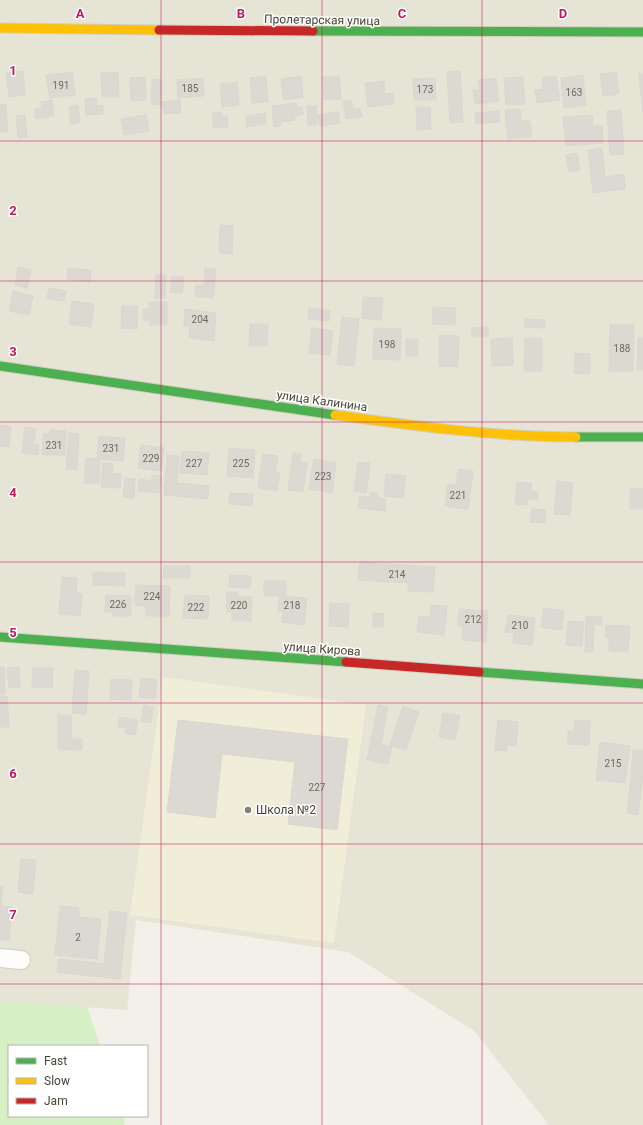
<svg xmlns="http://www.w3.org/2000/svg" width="643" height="1125" font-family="Roboto,sans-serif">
<rect width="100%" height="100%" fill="#f2f0e8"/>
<path fill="#e6e4d5" d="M0 0H643V1125H549L474 1031 348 952 136 920 127 1010 8 1002 0 1003Z"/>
<path fill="#f0eed9" d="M163 677 366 705 334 943 130 915Z"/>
<path fill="#d6efc5" d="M8 1002 87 1007 100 1046H9V1116H123L125 1125H0V1003Z"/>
<path fill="#dbd9d1" stroke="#dad8ce" d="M23 71 25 95 9 97 6 73Z
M460 71 463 122 450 123 447 72Z
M72 72 75 95 50 98 46 75Z
M118 72 119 97H102L101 73Z
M616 72 619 94 603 96 600 74Z
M639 74H643V112Z
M583 75 586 105 564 108 561 78Z
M266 76 268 102 252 103 250 78Z
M301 76 303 97 284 100 281 79Z
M339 76 341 99 324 100 323 77Z
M556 76 560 100 537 103 535 90 543 89 542 78Z
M145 77 146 100 131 101 130 78Z
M523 77 525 104 506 105 504 78Z
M203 78 204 96 178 98 177 80Z
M435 78 436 100H414L413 79Z
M496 78 499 101 475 104 473 90H480L478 80Z
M152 79 162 80 161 105 151 104Z
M384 81 385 94 393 93 394 104 368 107 365 84Z
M237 82 239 105 222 107 220 84Z
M96 98 97 106 103 105V114L86 115 85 99Z
M52 100 54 116 36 119 35 109 42 108 41 102Z
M180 100 181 113 164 114 162 102Z
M351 100 353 109 360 108 362 117 346 119 343 101Z
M296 103 297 108 302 107 303 114 294 116 295 120 281 122V126L274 127 272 106Z
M6 104 8 132H0V105Z
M78 105 80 122 71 124 69 107Z
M307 106H317V125H308Z
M416 107H430L431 129 417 130Z
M520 109 521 121H530L532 136 508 139 505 110Z
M621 110 624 154 610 155 607 111Z
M499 111 500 122 476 124 475 113Z
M221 112 222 117 227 116 228 127 214 128 212 113Z
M338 112 340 123 320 126 318 115Z
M265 113 266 124 247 127 246 116Z
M25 115 27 137 18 138 16 116Z
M146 115 149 131 124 135 121 119Z
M592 115 593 126H602L603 143 566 146 563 117Z
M602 148 605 177 624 174 625 189 593 193 588 150Z
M577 153 580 170 569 172 566 155Z
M220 225 233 226 232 254 219 253Z
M18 267 31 270 27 288 15 285Z
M68 268 91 270 90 282 67 279Z
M205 268 216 269 213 298 195 296 196 285 204 286Z
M156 275H166L165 298H155Z
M172 276 184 277 182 293 170 292Z
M49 288 66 291 64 301 47 298Z
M13 291 33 296 29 315 9 311Z
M363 297 383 298 381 320 362 318Z
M72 301 94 304 91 327 69 324Z
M149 302H167V325H150V321H144L143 309H149Z
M122 306H138L137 329 121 328Z
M433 307 456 308 455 325 432 324Z
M309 308 330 311 329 321 308 319Z
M185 309 216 313 214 341 189 338 190 326H184Z
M342 317 359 319 354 366 337 364Z
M525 319 545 320V328L524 327Z
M250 324H268L267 346H249Z
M610 324 634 325 633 371H609Z
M488 327V336H472V328Z
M312 328 333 331 330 355 309 353Z
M374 328 401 329 400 360 373 359Z
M439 335 459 336 458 367 439 366Z
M512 338 513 365 492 366 491 339Z
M525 338H542V371H524Z
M638 338H643V370H637Z
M406 339H418V356H406Z
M575 353 590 354V374L574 373Z
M0 425 11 426 9 447 0 446Z
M25 427 36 429 33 444H39L38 455 22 453Z
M50 430 66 431 65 455H42L43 434H50Z
M69 433 79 434 77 470 66 469Z
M99 436 125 438 123 461 97 459Z
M141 445 164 448 161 471 138 468Z
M229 448 255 450 253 478 227 476Z
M182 451 209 453 207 475 180 473Z
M293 453 301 454 300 462 307 463 303 492 288 490Z
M263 454 278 456 275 472 280 473 277 491 258 488Z
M167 455 179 456 177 483 209 486 208 499 164 495Z
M86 458 100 459 99 484 84 483Z
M314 459 336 463 332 493 309 489Z
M358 462 370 463 366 493 354 491Z
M103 463 113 464 112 473 121 474 120 488 101 487Z
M458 469 473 471 468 509 445 506 448 484 456 485Z
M386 474 406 476 403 498 384 496Z
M152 475 161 476 159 493 138 491 139 479 152 481Z
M125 478 135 479 134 498 123 497Z
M557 481 573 483 570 515 554 514Z
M517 482 532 484 531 491 538 492 537 500 528 499 527 505 515 504Z
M630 489H643V509H630Z
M371 492 378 493V498L386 499 385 511 358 508 360 496 370 497Z
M230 493 253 494 252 506 229 504Z
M532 509 546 510 545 523 530 522Z
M360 562 435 567 433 592 408 591V583L358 580Z
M164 566H190V578H163Z
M93 572 125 573V586L93 585Z
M230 575 251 576 250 588 229 587Z
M62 577 77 578 76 593 82 594 80 616 59 614Z
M264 581H286V596H264Z
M136 585 170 586 169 616H146V606L135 605Z
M227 592H238V597H252L251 621H232V612H226Z
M106 595 131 596V616H113V612H105Z
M185 595 209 596 208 619 183 618Z
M279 596 307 598 304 625 282 622 283 612 278 611Z
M330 603 349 604 348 627 329 626Z
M431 605 447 606 444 635 417 632 419 616 430 617Z
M544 608 564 611 562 630 541 627Z
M459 609 488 611 486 642 462 640 463 627 458 626Z
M373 613 384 614 383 627H373Z
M508 615 535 618 532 645 513 643 514 633 505 632Z
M586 616 602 617V625H594L593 652H585Z
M568 621 584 622 582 646 566 645Z
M606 625 630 626 628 652 609 651V638L605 637Z
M0 667H4L5 694 0 695Z
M19 667 20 687 9 688 7 668Z
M33 668H53L52 688 32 687Z
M75 670 89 671 86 714 72 713Z
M141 678 157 680 155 699 139 697Z
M111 679 132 680 131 700 110 699Z
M7 696 9 727H0V697Z
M144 705 153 707 151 723 141 721Z
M378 705 388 707 381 745 392 747 388 764 367 760Z
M403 706 419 712 406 750 390 745Z
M443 713 460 716 455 740 439 737Z
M58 715H71L72 739H58Z
M120 717 138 720 135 735 125 733 126 728 118 727Z
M178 720 348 739 337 830 288 824 295 762 222 754 215 818 167 812Z
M498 720 518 722 516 746 507 745V751L495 750Z
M575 720 590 721 589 745 568 744V731H574Z
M58 739H82V750L58 749Z
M600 742 630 746 625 783 596 780Z
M633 750H643V777L631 775Z
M631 775 643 777 638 815 627 813Z
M21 859 36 860 33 894 18 892Z
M0 886H3L1 906H0Z
M0 906 12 907 9 940H0Z
M60 906 79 908V917L101 919 97 959 55 955Z
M110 911 127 913 120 979 57 972 59 959 104 964Z"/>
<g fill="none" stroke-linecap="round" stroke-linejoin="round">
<g stroke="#cfcec6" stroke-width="20">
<path id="street" d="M0 958 21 960"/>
</g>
<g stroke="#d1d0be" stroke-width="11">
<path id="fast" d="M313 31 643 32
M0 366 335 415
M576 437H643
M0 637 346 662
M479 672 643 684"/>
</g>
<g stroke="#d1d0be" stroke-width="11">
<path id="slow" d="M0 28 159 30
M335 415C415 426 495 437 576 437"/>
</g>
<g stroke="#d1d0be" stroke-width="11">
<path id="jam" d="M159 30 313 31
M346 662 479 672"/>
</g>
<use href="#street" stroke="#fdfdfc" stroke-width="18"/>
<use href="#fast" stroke="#4caf50" stroke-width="9"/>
<use href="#slow" stroke="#ffc107" stroke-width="9"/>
<use href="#jam" stroke="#c62828" stroke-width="9"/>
</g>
<path fill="none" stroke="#c2185b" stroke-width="1" stroke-opacity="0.55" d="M161 0V1125M322 0V1125M482 0V1125M0 141H643M0 281H643M0 422H643M0 562H643M0 703H643M0 844H643M0 984H643"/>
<circle fill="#848073" stroke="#fff" stroke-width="1.5" cx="248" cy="810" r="4"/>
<g text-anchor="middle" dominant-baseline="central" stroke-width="3" stroke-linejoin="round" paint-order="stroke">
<g font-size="10" fill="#6e6a5c">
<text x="61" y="85">191</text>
<text x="190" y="88">185</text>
<text x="425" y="89">173</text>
<text x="574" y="92">163</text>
<text x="200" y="319">204</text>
<text x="387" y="344">198</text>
<text x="622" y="348">188</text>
<text x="54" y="445">231</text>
<text x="111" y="448">231</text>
<text x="151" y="458">229</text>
<text x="194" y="463">227</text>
<text x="241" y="463">225</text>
<text x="323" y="476">223</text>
<text x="458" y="495">221</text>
<text x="397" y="574">214</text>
<text x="152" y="596">224</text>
<text x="118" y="604">226</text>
<text x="239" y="605">220</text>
<text x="292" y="605">218</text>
<text x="196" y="607">222</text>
<text x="473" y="619">212</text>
<text x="520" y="625">210</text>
<text x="613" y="763">215</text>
<text x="317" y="787">227</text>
<text x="78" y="937">2</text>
</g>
<g font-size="12" fill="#484434" stroke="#fff">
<text transform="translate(322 20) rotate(1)">Пролетарская улица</text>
<text transform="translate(322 401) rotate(8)">улица Калинина</text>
<text transform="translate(322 649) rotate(4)">улица Кирова</text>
</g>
<g font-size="12" fill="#484434" stroke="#fff" text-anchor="start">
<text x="256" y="810">Школа №2</text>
</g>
</g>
<g font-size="13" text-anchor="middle" font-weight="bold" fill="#c2185b" stroke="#fff" stroke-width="3" stroke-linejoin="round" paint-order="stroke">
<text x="80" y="18">A</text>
<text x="241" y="18">B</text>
<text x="402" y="18">C</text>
<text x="563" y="18">D</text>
<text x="13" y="75">1</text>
<text x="13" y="215">2</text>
<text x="13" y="356">3</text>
<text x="13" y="497">4</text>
<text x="13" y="637">5</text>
<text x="13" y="778">6</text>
<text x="13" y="919">7</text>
</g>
<rect x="8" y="1045" width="140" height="72" fill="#ffffff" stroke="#b6b4ae"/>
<rect x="16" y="1058" width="20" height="6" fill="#4caf50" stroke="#b6b4ae"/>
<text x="44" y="1065" font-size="12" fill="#484434">Fast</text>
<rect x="16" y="1078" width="20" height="6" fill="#ffc107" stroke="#b6b4ae"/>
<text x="44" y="1085" font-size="12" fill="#484434">Slow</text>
<rect x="16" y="1098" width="20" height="6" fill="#c62828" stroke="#b6b4ae"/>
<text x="44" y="1105" font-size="12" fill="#484434">Jam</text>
</svg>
